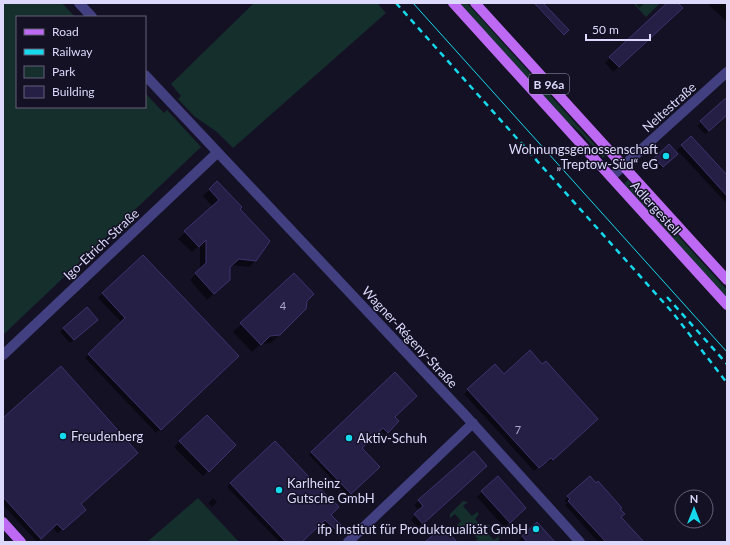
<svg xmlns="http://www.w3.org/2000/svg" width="730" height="545" font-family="Lato,sans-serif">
<rect width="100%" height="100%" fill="#141125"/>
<path fill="#152f2d" d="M3 3H62L75 17H17V107H145V93L164 113 167 110 201 147 3 335Z
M254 3H377L386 13 233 148 217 132 194 116 178 99 181 96 171 84Z
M459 3H467L605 156 603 158 580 132 567 122Z
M633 3H660L646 17Z
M628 180 727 290V299L624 184Z
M198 498 239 542H147Z
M463 501 468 502 463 506 472 516 477 512 479 514 475 519 483 528 488 524 490 526 485 531 494 540 499 536V540L497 542H474L478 539 465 525 460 529 457 525 461 521 455 514 450 518V514Z"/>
<path fill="#0007" d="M541 3 568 30 563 35 536 7Z
M635 3H645L639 8Z
M669 3H677V14L613 72 605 63Z
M707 3H727V22Z
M727 98V114L705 134 697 126Z
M691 137 727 177V204L677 150Z
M669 146 677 154 660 169 652 161Z
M217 182 239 210 256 260 249 267 231 265 222 286 207 300 190 280 200 270V245L192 252 178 239 213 207 203 196Z
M142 256 237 356 156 433 85 358 122 323 98 298Z
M294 274 306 301 305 309 271 343 261 344 252 352 233 332Z
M93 323 70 343 60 332 64 328Z
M395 373 394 417 398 421 385 434 380 430 361 448 379 467 348 496 309 455Z
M468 390 593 423 548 463 546 461 534 471 464 394Z
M206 416 235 445 203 476 174 447Z
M3 419 79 505 80 514 58 533 53 528 37 542 3 505Z
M275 442 330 501 329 515 340 525 331 534 321 523 301 542H279L227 487Z
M474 453 482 471 418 527 411 520 420 511 414 505Z
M482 492 520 513 504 527 477 497Z
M568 497 619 509 620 517 643 542H598L565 505 567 503 564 501Z
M213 498 217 502 212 507 208 503Z
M537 523 554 542H517L522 537Z"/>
<path fill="#261f45" stroke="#3e336f" d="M534 3H543L569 30 564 35Z
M667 3H678L683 8 619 67 609 57Z
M727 97V115L709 131 700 121Z
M691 136 727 175V196L681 145Z
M669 144 678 154 663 167 654 158Z
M217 181 242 207 240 209 270 241 256 261 239 259 230 267V280L214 294 195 273 206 263V240L199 247 184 231 219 200 209 189Z
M143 255 239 356 161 430 88 354 125 318 102 293Z
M294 273 314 294 307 301 306 309 280 335 270 336 261 345 240 323Z
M87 307 98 320 74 340 63 328Z
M530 350 542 364 546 361 598 419 553 460 551 458 539 468 467 389 495 364 504 374Z
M61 366 138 453 81 504 86 510 63 530 57 524 41 539 3 497V418Z
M395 372 417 396 395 417 399 421 388 433 383 428 362 448 380 467 351 494 311 452Z
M207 415 236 445 209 472 179 441Z
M275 441 330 499 331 498 339 507 331 515 341 525 336 530 325 520 302 542H286L230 483Z
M474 451 487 466 423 524 414 514 423 506 418 500Z
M498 476 526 508 510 523 481 491Z
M590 476 596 483 598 481 622 508 620 509 625 514 621 517 644 542H606L568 501 570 499 567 496Z
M537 522 555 542H527L522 536Z
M443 526 457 542H425L433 535Z"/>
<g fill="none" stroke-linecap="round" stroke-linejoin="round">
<path stroke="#424080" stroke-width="10" d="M79 3 92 17
M145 75 465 415 580 542
M611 177 727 72
M3 355 217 153
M348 542 473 423"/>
<path stroke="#bd69f3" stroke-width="10" d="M453 3 727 305
M475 3 727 280
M3 522 21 542"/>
<path stroke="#15d9ec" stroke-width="1" d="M413 3 727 352"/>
<path stroke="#15d9ec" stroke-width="2.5" stroke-dasharray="6 5" stroke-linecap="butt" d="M396 3 673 313 727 383
M667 297 727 364"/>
</g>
<g fill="#15d9ec" stroke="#141125" stroke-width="1.5">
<circle cx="666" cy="156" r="4"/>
<circle cx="63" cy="436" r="4"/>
<circle cx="349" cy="438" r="4"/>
<circle cx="279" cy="490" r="4"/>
<circle cx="536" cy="529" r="4"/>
</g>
<g text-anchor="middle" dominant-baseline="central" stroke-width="3" stroke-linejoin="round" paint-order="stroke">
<g font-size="11" fill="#aeaace">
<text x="283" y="305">4</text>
<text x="518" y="429">7</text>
</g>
<rect fill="#141125" stroke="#a09dbc" stroke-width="1" x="529" y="74" width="40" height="20" rx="3"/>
<g font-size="12" font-weight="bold" fill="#dcd9fc">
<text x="549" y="84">B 96a</text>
</g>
<g font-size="13" fill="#dcd9fc" stroke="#141125">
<text transform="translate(669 107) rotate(-42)">Neltestraße</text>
<text transform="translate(656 208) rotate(48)">Adlergestell</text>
<text transform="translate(101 244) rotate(-43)">Igo-Etrich-Straße</text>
<text transform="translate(410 337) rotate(47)">Wagner-Régeny-Straße</text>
</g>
<g font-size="13" fill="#dcd9fc" stroke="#141125" text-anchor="start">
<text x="658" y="149" text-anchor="end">Wohnungsgenossenschaft<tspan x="658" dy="15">„Treptow-Süd“ eG</tspan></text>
<text x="71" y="436">Freudenberg</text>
<text x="357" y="438">Aktiv-Schuh</text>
<text x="287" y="483">Karlheinz<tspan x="287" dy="15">Gutsche GmbH</tspan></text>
<text x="528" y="529" text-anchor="end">ifp Institut für Produktqualität GmbH</text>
</g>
</g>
<rect width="730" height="545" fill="none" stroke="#dcd9fc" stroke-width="8"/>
<rect x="16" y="16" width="130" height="92" fill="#141125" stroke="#64617b"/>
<rect x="24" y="29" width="20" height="6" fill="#bd69f3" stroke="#64617b"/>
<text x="52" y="36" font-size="12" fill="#dcd9fc">Road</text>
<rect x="24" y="49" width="20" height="6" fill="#15d9ec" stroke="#64617b"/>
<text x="52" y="56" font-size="12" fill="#dcd9fc">Railway</text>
<rect x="24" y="66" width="20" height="12" fill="#152f2d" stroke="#64617b"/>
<text x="52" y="76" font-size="12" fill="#dcd9fc">Park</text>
<rect x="24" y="86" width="20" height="12" fill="#261f45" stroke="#64617b"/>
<text x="52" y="96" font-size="12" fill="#dcd9fc">Building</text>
<g transform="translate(694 509)"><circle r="19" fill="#141125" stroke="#64617b"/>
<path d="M0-3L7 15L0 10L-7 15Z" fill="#15d9ec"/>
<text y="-6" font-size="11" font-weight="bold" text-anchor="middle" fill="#dcd9fc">N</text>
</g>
<path d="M586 34v6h64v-6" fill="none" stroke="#dcd9fc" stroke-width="2"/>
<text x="592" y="34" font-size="12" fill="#dcd9fc" stroke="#141125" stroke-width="3" paint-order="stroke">50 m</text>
</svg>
